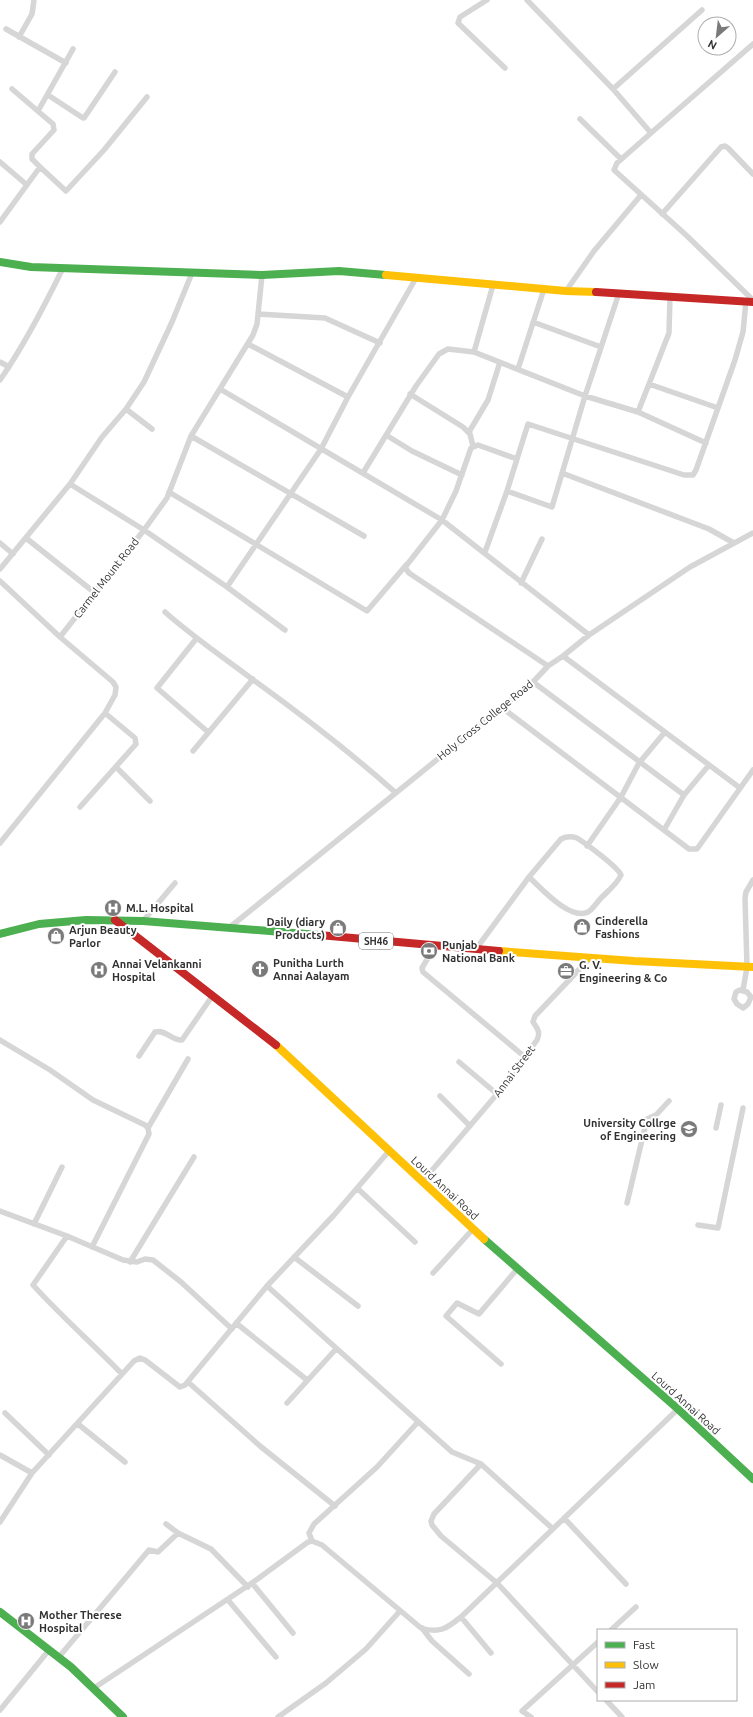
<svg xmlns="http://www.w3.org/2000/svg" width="753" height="1717" font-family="Ubuntu,sans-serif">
<rect width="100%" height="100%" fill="#fff"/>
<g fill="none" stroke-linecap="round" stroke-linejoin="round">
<path stroke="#d6d6d6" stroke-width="5.5" d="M487 0 460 17 458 23 505 68
M527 0 613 89 651 133 617 163 614 170 686 235 753 300
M6 29 66 63
M19 37 32 14 34 0
M12 89 53 124 54 130 32 154V159L40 167
M613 89 702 10
M48 95 83 118H84L115 72
M38 111 73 49
M580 119 621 159
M651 133 753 44
M0 162 27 185
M662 214 721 147 725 146 728 148 753 174
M0 222 40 167 66 191 104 150 147 97
M566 291 594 251 641 195
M258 314 325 318 380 343
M533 322 601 347
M248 344 348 397
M474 352 493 285
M0 362 9 367
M518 369 544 289
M0 380C25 344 44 307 63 268
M649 384 718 408
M220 389 442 520 589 635
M410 394 463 427 470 434 473 446
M126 409 152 429
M638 412 706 443
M469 432 488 400 500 362
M386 435 412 451 462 475
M191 436 364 536
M517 459 478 445 471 448 456 491 442 520 406 566V569L409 573 548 666
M363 473 416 386 439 354 448 349 474 352 585 396 638 412 669 333 670 297
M562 473 709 529 734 543
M70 484 144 530 227 587 285 630
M507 491 552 507 585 396 619 293
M169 492 367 611 407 564
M26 538 95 593
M0 543 13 554
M485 552 507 491 528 424 684 475H693L696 470 735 360 743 332 746 301
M0 569 70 484 102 437 126 409 144 382 172 322 192 273
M0 581 60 637
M521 583 542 539
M227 587 321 449 348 397 416 278
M165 612C193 637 223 657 252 679 302 715 350 752 396 793
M196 639 157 688 208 732
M563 656 740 788
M533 682 684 795
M501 707 689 849H697L753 770
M193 751 253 679
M116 767 150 801
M80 807 136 744 135 738 105 713
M664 830 684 795 709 765
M0 843 105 713 115 695 116 687 113 682 60 637 144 530 167 498 191 436 253 335 257 324 262 275
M587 846 621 797 639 763 665 732
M143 921 175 883
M230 927 533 682 548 666 563 656 589 635 690 567 753 533
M435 946 422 968 423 972 525 1057
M476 949 529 877 561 839C567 836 571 836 577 838 585 843 618 867 621 875 617 884 608 891 601 898 597 902 593 909 588 912 570 921 541 888 529 877
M740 990 747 992 751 997 748 1004 743 1008 737 1004 734 999 736 992Z
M743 990 747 967 745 898 746 892 753 880
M0 1040 50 1070 93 1100 145 1125 148 1128 149 1134 92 1247
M139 1056 155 1032C166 1029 172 1041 182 1040L213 995
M459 1062 497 1094
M440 1096 470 1126
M148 1128 188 1059
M716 1128 721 1105
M422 1182 503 1087 537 1040C541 1032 537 1028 533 1022L535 1016 590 958
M357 1188 415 1242
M627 1203 647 1119 656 1115 669 1101
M0 1211 67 1236 123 1260 137 1262 145 1259 153 1260 181 1282 232 1329
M34 1224 62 1167
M698 1225 718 1228 743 1108
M67 1236 33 1285C61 1316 93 1344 122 1374
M294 1257 358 1306
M130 1262 194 1157
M433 1273 473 1229
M267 1286 452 1452 481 1464 553 1529
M236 1323 307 1380
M501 1364 446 1316 457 1303 479 1314 518 1268
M188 1382 260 1446 335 1506
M287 1403 336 1349
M5 1413 49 1455
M78 1424 125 1462
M0 1455 32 1473
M481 1464 434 1514 431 1521 432 1525 441 1536 497 1583 598 1692
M564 1518 626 1584
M0 1522 32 1473 134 1361 140 1358 145 1360 180 1387 185 1385 267 1286 334 1215 389 1151
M166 1524 178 1533 211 1549 248 1587
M312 1541 309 1533 314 1524 377 1467 418 1422
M252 1583 293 1633
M228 1600 276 1657
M461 1617 491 1653
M422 1628 432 1641 469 1674
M611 1630 636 1607
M58 1658 149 1550 158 1552 178 1533
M94 1688 252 1583 308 1542 312 1541 322 1545 421 1628C440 1634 447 1628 461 1617L678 1409
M606 1700 622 1717
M0 1710 49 1650
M278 1717 326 1683 366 1649 400 1611
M531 1717 522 1711 598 1642"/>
<path stroke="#4caf50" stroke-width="8" d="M0 262 31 267 262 275 339 271 386 275
M0 934 39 924 86 920 143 921 319 935
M484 1239 678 1409 753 1479
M0 1612 71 1667 123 1717"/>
<path stroke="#ffc107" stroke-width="8" d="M386 275 566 291 596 292
M499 951 634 961 753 967
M276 1045 484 1239"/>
<path stroke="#c62828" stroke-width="8" d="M596 292 753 302
M115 920 276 1045
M319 935 499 951"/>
</g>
<defs>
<g id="hospital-disc" transform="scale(0.9)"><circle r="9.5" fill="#7a7a7a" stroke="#fff"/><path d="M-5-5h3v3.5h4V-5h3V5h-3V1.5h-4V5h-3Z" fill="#fff"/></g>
<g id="shop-disc" transform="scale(0.9)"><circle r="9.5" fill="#7a7a7a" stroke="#fff"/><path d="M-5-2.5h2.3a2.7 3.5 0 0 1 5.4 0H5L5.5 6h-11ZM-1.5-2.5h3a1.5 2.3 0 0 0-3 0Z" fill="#fff"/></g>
<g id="bank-disc" transform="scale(0.9)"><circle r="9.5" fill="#7a7a7a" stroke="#fff"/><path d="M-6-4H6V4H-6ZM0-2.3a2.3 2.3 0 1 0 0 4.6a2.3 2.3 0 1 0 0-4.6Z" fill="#fff"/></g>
<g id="church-disc" transform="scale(0.9)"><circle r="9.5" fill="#7a7a7a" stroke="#fff"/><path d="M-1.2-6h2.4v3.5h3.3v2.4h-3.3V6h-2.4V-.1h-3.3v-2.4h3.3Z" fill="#fff"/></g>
<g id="office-disc" transform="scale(0.9)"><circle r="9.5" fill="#7a7a7a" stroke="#fff"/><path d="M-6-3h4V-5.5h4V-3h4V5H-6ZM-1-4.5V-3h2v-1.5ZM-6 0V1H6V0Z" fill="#fff"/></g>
<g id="university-disc" transform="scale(0.9)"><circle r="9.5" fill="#7a7a7a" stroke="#fff"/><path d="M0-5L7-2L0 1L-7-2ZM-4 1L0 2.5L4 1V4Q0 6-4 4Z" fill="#fff"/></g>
</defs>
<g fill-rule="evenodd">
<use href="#hospital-disc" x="113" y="908"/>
<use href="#shop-disc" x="582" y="927"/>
<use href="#shop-disc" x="338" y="928"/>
<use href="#shop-disc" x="56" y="936"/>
<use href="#bank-disc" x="429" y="951"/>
<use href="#church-disc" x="260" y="969"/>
<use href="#hospital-disc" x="99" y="970"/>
<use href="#office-disc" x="566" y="971"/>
<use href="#university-disc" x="689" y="1129"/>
<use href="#hospital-disc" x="26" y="1621"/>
</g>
<g text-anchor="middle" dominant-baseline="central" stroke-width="4" stroke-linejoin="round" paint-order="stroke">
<rect fill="#fff" stroke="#707070" stroke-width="1" x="359" y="933" width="34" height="16" rx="3"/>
<g font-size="10" font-weight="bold" fill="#323232">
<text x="376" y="941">SH46</text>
</g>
<g font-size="11" fill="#323232" stroke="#fff">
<text transform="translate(106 578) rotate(-52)">Carmel Mount Road</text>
<text transform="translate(485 720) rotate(-39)">Holy Cross College Road</text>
<text transform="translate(514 1071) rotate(-53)">Annai Street</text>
<text transform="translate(445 1188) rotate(43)">Lourd Annai Road</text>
<text transform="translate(686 1403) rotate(42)">Lourd Annai Road</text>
</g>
<g font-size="11" font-weight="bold" fill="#323232" stroke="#fff" text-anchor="start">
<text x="126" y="908">M.L. Hospital</text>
<text x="595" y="921">Cinderella<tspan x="595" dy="13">Fashions</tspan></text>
<text x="325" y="922" text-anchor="end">Daily (diary<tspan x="325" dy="13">Products)</tspan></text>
<text x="69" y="930">Arjun Beauty<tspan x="69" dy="13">Parlor</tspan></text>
<text x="442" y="945">Punjab<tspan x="442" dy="13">National Bank</tspan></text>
<text x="273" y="963">Punitha Lurth<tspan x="273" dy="13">Annai Aalayam</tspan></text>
<text x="112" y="964">Annai Velankanni<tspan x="112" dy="13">Hospital</tspan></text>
<text x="579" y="965">G. V.<tspan x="579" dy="13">Engineering &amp; Co</tspan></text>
<text x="676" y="1123" text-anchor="end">University Collrge<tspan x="676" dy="13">of Engineering</tspan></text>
<text x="39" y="1615">Mother Therese<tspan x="39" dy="13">Hospital</tspan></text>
</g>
</g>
<rect x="597" y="1629" width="140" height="72" fill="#ffffff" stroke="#adadad"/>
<rect x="605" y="1642" width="20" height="6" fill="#4caf50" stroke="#adadad"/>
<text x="633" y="1649" font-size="12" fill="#323232">Fast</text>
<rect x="605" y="1662" width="20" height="6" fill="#ffc107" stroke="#adadad"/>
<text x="633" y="1669" font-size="12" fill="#323232">Slow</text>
<rect x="605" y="1682" width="20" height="6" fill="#c62828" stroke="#adadad"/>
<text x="633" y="1689" font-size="12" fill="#323232">Jam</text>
<g transform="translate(717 36) rotate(208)"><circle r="19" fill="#ffffff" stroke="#adadad"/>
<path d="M0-3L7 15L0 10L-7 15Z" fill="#7a7a7a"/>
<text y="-6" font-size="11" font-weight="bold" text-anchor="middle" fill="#323232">N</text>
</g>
</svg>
